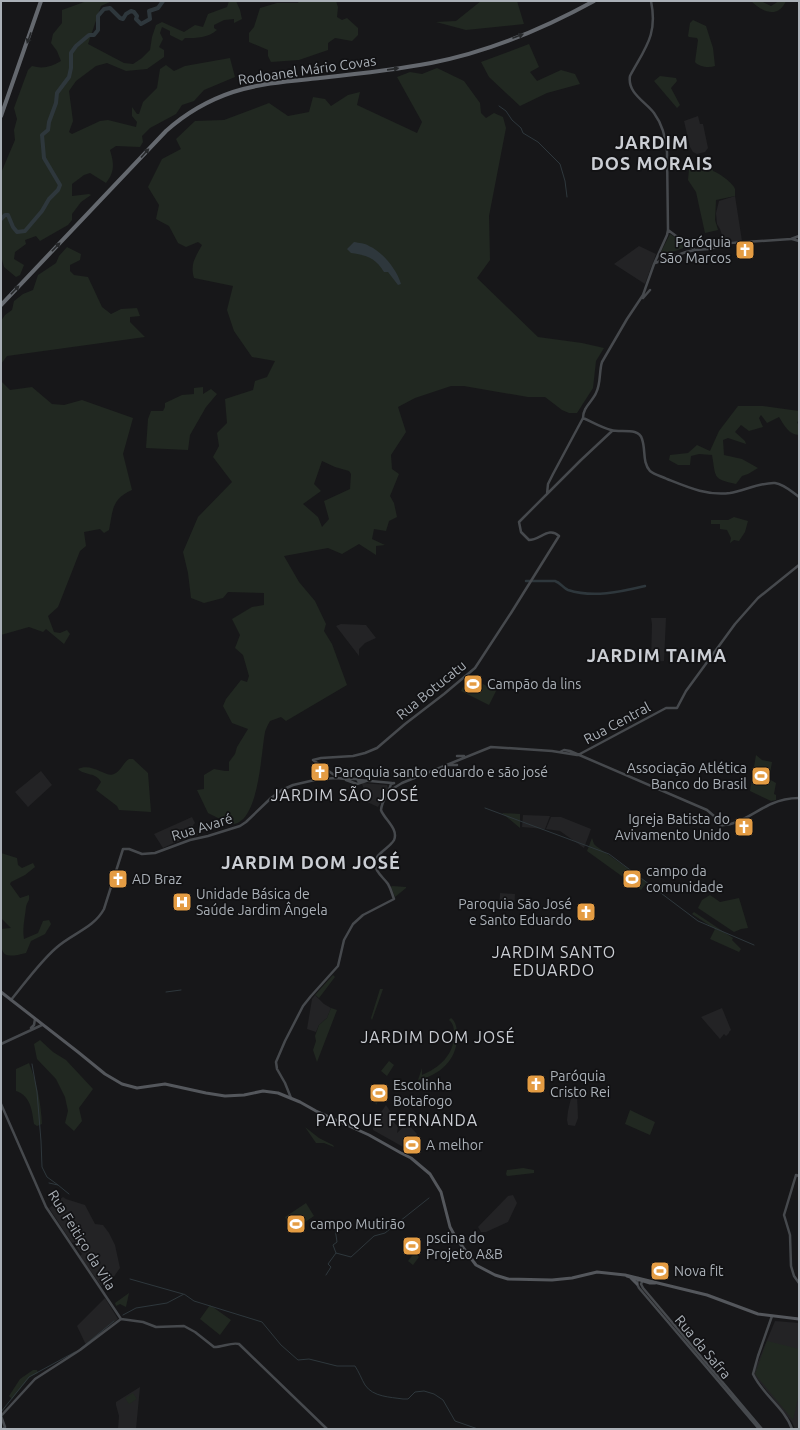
<svg xmlns="http://www.w3.org/2000/svg" width="800" height="1430" font-family="Ubuntu,sans-serif">
<rect width="100%" height="100%" fill="#171719"/>
<path fill="#232325" d="M698 116 700 124H703L708 148 705 152 697 154 693 152 690 147 684 121Z
M735 196 742 241H724L720 229 717 224 716 213 719 201Z
M639 246 656 254 645 284 614 264Z
M651 618H666L664 661 651 662 652 624Z
M341 624 366 625 376 638 365 643 359 649V656L336 626Z
M41 771 52 785 28 807 15 792Z
M362 783 387 785 388 788 378 807 367 802Z
M523 815 550 816 545 829 522 827Z
M192 817 195 823 193 825 198 835 176 842 163 848 154 834Z
M551 817H561L591 829 584 848 560 831 546 829Z
M500 893 515 894 514 910 499 909Z
M315 995 324 1004 331 1008 327 1018 319 1025 316 1032 307 1029 312 999Z
M722 1008 731 1030 729 1032V1033L726 1036 724 1034 720 1039 701 1017Z
M572 1094H577L578 1118 575 1126 568 1125 567 1120 568 1111Z
M386 1105 392 1114V1120L398 1127 397 1133 407 1123 417 1134 405 1148 373 1130V1124Z
M513 1195 517 1203 508 1222 486 1232H481L478 1227 508 1196Z
M63 1197 66 1199 85 1205 95 1224 103 1225 109 1233 115 1245 120 1268 108 1285 101 1286 80 1256 82 1254 73 1242 72 1243 49 1208Z
M105 1298 118 1319 86 1345 77 1326Z
M775 1321 799 1323V1429H795L792 1422 754 1375 755 1369Z
M140 1387 136 1429H118L119 1416 116 1405V1402Z"/>
<path fill="#212821" fill-rule="evenodd" d="M87 1H112L101 6 88 44 124 63 133 64 142 58 150 50 152 37 156 25 162 22 184 32 195 25 203 27 208 14 227 7 229 1H236L240 10 242 19 234 23V19L224 20 214 25V28L217 30C207 38 198 38 185 38L182 41 170 35V31L162 27 160 33 163 39 159 47 164 50V57L147 69 126 71 107 63 96 66 76 81 69 91 73 121 69 132 72 134 100 121 108 120 136 127 137 122 132 116V107L137 114H139L143 102 157 88 160 69 166 65 174 71 185 66 230 58 235 77 204 90 194 101 182 105 176 114 150 128 142 136 143 142 140 147 116 146 110 150C114 163 115 172 106 183L90 173 84 175 72 184V196L89 194 91 195 81 202 72 214V220L68 225 40 241 36 236 25 240 26 244 15 252 14 259 24 265 20 275 16 277 4 267 1 256V173L15 140 14 130 17 119 14 108 28 70 32 66C43 69 51 67 61 61L57 51 51 43 53 34 62 23V10Z
M299 1H336L338 7 337 17 342 20 347 18 358 28V35L352 41 335 38 328 43V50L299 60 271 62 268 56V50L249 42V33L254 27 260 8 277 3H298Z
M481 1H517L524 24 466 30 436 22 456 21Z
M751 1H761L771 6 779 1H786C778 19 762 12 751 1Z
M693 20 706 26 713 48 715 66C709 68 699 67 695 62L698 40 697 38 689 37 688 36 690 23Z
M529 44 539 67 530 72 537 81 561 70 575 74 580 84 547 93 520 106 489 77 481 62Z
M437 68 464 81 480 103 481 113 486 118 494 113 503 117 506 128 489 216 490 260 477 278 538 337 582 343 604 348 596 361 593 388 577 413H569L562 410 545 397H528L464 386H451L415 398 398 407 406 432 391 455 392 469 399 474 390 496 394 503 397 517 389 521 386 531 374 529 372 539 385 545 376 546V555L359 544 342 554 328 548 284 556 299 582 315 601 326 624 324 631 332 644 347 685 286 721 281 717 270 721C268 725 266 728 265 732 261 752 259 827 230 824L208 813 197 790 204 789V775L214 769 225 771H229V762L235 754 237 747 248 729 232 723 223 706 226 699 241 680 247 682 249 676 243 655 235 648 240 635 232 619 252 607 264 605V593L228 592 223 598 204 603 191 598 188 573 183 552 198 517 232 482 213 457 219 446 217 433 227 423 225 399 253 390 255 381 267 377 275 361 252 357 234 331 227 310 233 286 194 278C190 264 195 258 202 245L198 242 186 247 178 243 169 226 156 219 159 205 148 187 162 159 181 149 176 139 195 121 224 120 269 103 288 116 309 112 313 97 325 99 331 106 348 95 360 92 357 105 417 133 422 122 397 77 410 72 422 74ZM322 461 335 467 349 471 351 474 350 489 324 501 329 519 322 527 318 517 303 504 321 491 314 484Z
M660 76 676 78 677 81 671 88 680 105 677 108 654 81Z
M712 167 713 171C719 173 733 183 735 189 735 191 735 193 735 196L716 200 715 220 718 230 705 233 696 192 688 180 689 169Z
M670 234 689 246 659 257V256Z
M67 247 81 254 80 260 70 265V271L74 275 88 277 102 307 111 314 121 309 137 308 140 316 130 317V322L145 337 7 356 1 364V321L5 315 12 310 14 301 23 294 33 290 38 275 56 263 59 256Z
M1 381 10 390 32 387 52 404 64 405 82 400 133 418 123 454 132 490C111 499 113 511 109 530L104 533 100 529 84 532 86 546 80 551 58 607 48 616 54 632 60 633 67 630 70 634 64 644 46 629 43 632 29 627 1 635Z
M203 387V394L211 389 217 394 206 407 190 435 188 450 146 448 148 419 151 411H163L165 407V403L182 395 194 394V388Z
M738 406H763L799 411V419L797 423 799 424V435C789 435 784 425 779 417L767 423 761 415 759 418 763 427 749 431 741 425 735 432 745 441 746 444 728 438 723 440 724 455 742 459 758 468 748 474 742 476 736 484C712 479 716 477 712 455L699 454 691 456 690 465H678L669 460 670 455 688 453 697 445 710 451 719 431Z
M734 517 748 521 745 532 739 541 734 540 730 543 731 538 727 530 720 529V524H711V520H728Z
M468 676 496 691 489 705 461 691Z
M756 755 762 760 772 762 769 779 776 783 774 794 776 795V800L771 801 750 791Z
M129 759H133L148 773 151 812 119 810 117 806 96 790 101 782C96 772 85 776 78 769 92 762 106 778 114 774 121 771 123 763 129 759Z
M502 813 520 814V828L503 814Z
M592 838 594 844 596 846 647 882 641 890 587 851Z
M1 853 17 858 18 865 22 868 33 863 35 867 25 875 11 882 10 884 20 898 29 895C30 901 27 902 26 907 25 918 22 928 24 939L38 933 43 921 49 920 51 924 45 934 31 941 26 953C0 960 1 953 1 929L11 928 1 918Z
M392 886 406 887V888L395 897 391 887Z
M710 895 720 902 739 898 748 928 741 929 734 932 698 908 702 900Z
M694 912 733 938 732 940 741 949 739 952 710 939 715 929 692 914Z
M333 975 335 977 319 998 315 995Z
M380 989H383L372 1020 371 1018Z
M331 1008 337 1010 317 1062 313 1050 316 1041 315 1036 319 1025 327 1018Z
M451 1018C456 1022 457 1028 457 1035 458 1059 440 1075 418 1080L422 1068V1075C439 1068 454 1055 454 1035 454 1029 454 1024 449 1020Z
M40 1040 53 1052 66 1060 93 1089 79 1108 82 1121 74 1131 65 1123 68 1111 65 1097 56 1079 37 1059 34 1044Z
M389 1061 394 1065 387 1076 381 1071Z
M29 1063C37 1083 41 1103 42 1124L37 1126 34 1124C32 1111 31 1096 16 1091V1069Z
M379 1088 384 1091 376 1105 373 1094Z
M630 1110 655 1122 650 1135 625 1124Z
M305 1127 319 1138 333 1145 334 1147 324 1143H316Z
M523 1168 534 1170V1173L507 1176 506 1174 507 1170Z
M306 1203 314 1216 292 1231 285 1217Z
M415 1252 419 1257 413 1265 408 1261Z
M129 1293 126 1307 120 1304 116 1306 115 1303Z
M210 1305 231 1320 220 1335 200 1319Z
M767 1341 799 1349V1394L793 1420 755 1374Z
M33 1370H37L38 1373 30 1377 12 1399 9 1396 20 1379Z
M133 1393 137 1399 129 1404 125 1398Z"/>
<path fill="#2e373c" d="M354 242C359 243 365 243 369 246 383 252 397 270 401 284L398 285 388 272H384C376 258 366 255 351 253L347 249Z"/>
<g fill="none" stroke-linecap="round" stroke-linejoin="round">
<path stroke="#2e373c" stroke-width="1" d="M499 106 506 111 512 120 521 128 523 133 538 142 560 164 565 181 567 197
M485 808 609 854 698 921 754 945
M166 992 181 990
M32 1064 37 1092 41 1141 42 1167 47 1177 58 1185
M49 1183 58 1185 69 1194
M331 1224 335 1228 337 1242 333 1245 336 1253
M326 1275 331 1267 328 1264 336 1253 351 1257 374 1236 385 1233 429 1198
M130 1279 183 1294
M123 1315 136 1308 167 1303 184 1294 194 1301 262 1322 281 1345 298 1360 309 1359 337 1366H355C359 1372 362 1380 365 1385 373 1397 390 1397 403 1399H408L415 1392 424 1391 434 1394 443 1400 455 1421 478 1429
M80 1349 114 1321
M1 1412 29 1377 75 1352"/>
<path stroke="#2e373c" stroke-width="2.5" d="M526 581H555C561 583 563 588 568 590 593 598 620 592 645 586"/>
<path stroke="#2e373c" stroke-width="4" d="M1 219 5 215H8L13 227 17 232 25 231 42 211 49 199 58 190 60 185 44 158 42 135 48 130 49 122 56 103 57 93 69 77 71 68V53L76 46 89 35H94L98 30V16L104 9 110 8 120 18 123 19 126 14 131 11 134 12 137 16 136 19 141 24 150 19 149 11 158 8 163 1"/>
<path stroke="#46494d" stroke-width="2.5" d="M668 230 695 250
M792 239 799 241
M655 263 686 252 695 250 709 249 730 243 791 239 799 236
M643 298 650 290
M583 418C592 422 602 428 611 430 620 433 639 427 642 439 646 450 642 462 650 471 655 475 661 476 667 479 687 487 707 496 730 493 743 491 762 482 775 483 784 484 792 492 799 497
M547 494 548 484 553 474 583 418C583 407 592 402 596 393 601 384 599 371 602 362L627 319 643 295 654 264 667 235 668 230 667 152C666 139 662 124 654 113 646 102 627 93 630 76 645 48 658 35 651 1
M560 752 564 750 570 751 707 810 714 816 720 825C736 827 757 810 771 804 780 800 790 798 799 798
M578 755 666 708H677L686 691 735 624 758 598 799 565
M457 756H464
M313 760 321 758 353 756 365 753 377 748 405 724 444 694 475 668 511 613 559 536C549 526 540 540 529 540L521 532 519 522 581 460 612 431
M313 760 337 777
M448 765H457
M346 780 357 784 366 781
M359 780 392 783
M389 791 402 783 491 747 552 751 577 755
M11 1000C25 983 39 963 56 948 71 934 94 928 104 909L123 849H129L142 854 155 853 190 840 208 836 240 826 246 822 271 798 282 790 293 785 319 779 337 778 345 779H357L359 782
M31 1028 34 1025 35 1019
M1 1044 42 1025
M291 1098 285 1083 277 1069 276 1062 285 1041 303 1006 311 996 338 966 344 940 353 924 363 915 394 899C392 894 391 889 388 884 384 878 375 872 375 864 374 854 390 848 394 840 399 829 384 819 381 810 382 800 389 792 391 784L394 783
M1 1104 46 1207 121 1319
M799 1176 796 1175 784 1215 790 1235 791 1266 794 1276 799 1283
M638 1278 637 1284 639 1288 759 1429
M643 1280 641 1284 643 1288 762 1429
M772 1316 758 1356 753 1374C762 1394 785 1408 792 1429
M121 1319 143 1322 156 1327 184 1326 195 1332 214 1347C223 1347 231 1342 239 1344L327 1429
M1 1416 35 1379 80 1350 121 1319
M1 1416 5 1427 3 1429"/>
<path stroke="#54575c" stroke-width="3" d="M1 992 78 1052 105 1074 122 1084 137 1088 165 1084 206 1093 225 1096 244 1095 263 1091 278 1093 300 1102 316 1111 369 1135 401 1153 411 1158 430 1174 441 1192 450 1227 456 1238 476 1265 495 1275 508 1279 552 1280 572 1278 597 1272 625 1275 707 1295 758 1314 799 1319
M627 1276 650 1283H655
M631 1278 637 1284"/>
<path stroke="#64686e" stroke-width="4" d="M1 116 41 1
M1 305 166 131C185 114 209 100 233 92 261 83 291 81 320 78 357 74 394 70 431 63 488 52 543 29 594 1"/>
</g>
<defs><path id="oneway-solid" d="M-6-.8H1V-3.2L6.5 0L1 3.2V.8H-6Z"/></defs>
<g fill="#26282a">
<use href="#oneway-solid" transform="translate(518 36) rotate(-21)"/>
<use href="#oneway-solid" transform="translate(29 38) rotate(110)"/>
<use href="#oneway-solid" transform="translate(393 69) rotate(-8)"/>
<use href="#oneway-solid" transform="translate(145 153) rotate(-48)"/>
<use href="#oneway-solid" transform="translate(56 247) rotate(-46)"/>
<use href="#oneway-solid" transform="translate(15 290) rotate(-46)"/>
</g>
<defs>
<g id="church-square" transform="scale(1)"><rect x="-9" y="-9" width="18" height="18" rx="4" fill="#e49c43" stroke="#121214"/><path d="M-1.2-6h2.4v3.5h3.3v2.4h-3.3V6h-2.4V-.1h-3.3v-2.4h3.3Z" fill="#fff"/></g>
<g id="stadium-square" transform="scale(1)"><rect x="-9" y="-9" width="18" height="18" rx="4" fill="#e49c43" stroke="#121214"/><path d="M0-5a6.5 5 0 1 0 0 10a6.5 5 0 1 0 0-10ZM-3.5-1.8h7v3.6h-7Z" fill="#fff"/></g>
<g id="hospital-square" transform="scale(1)"><rect x="-9" y="-9" width="18" height="18" rx="4" fill="#e49c43" stroke="#121214"/><path d="M-5-5h3v3.5h4V-5h3V5h-3V1.5h-4V5h-3Z" fill="#fff"/></g>
</defs>
<g fill-rule="evenodd">
<use href="#church-square" x="745" y="250"/>
<use href="#stadium-square" x="473" y="684"/>
<use href="#church-square" x="320" y="772"/>
<use href="#stadium-square" x="761" y="776"/>
<use href="#church-square" x="744" y="827"/>
<use href="#church-square" x="118" y="879"/>
<use href="#stadium-square" x="632" y="879"/>
<use href="#hospital-square" x="182" y="902"/>
<use href="#church-square" x="586" y="912"/>
<use href="#church-square" x="536" y="1084"/>
<use href="#stadium-square" x="379" y="1093"/>
<use href="#stadium-square" x="412" y="1145"/>
<use href="#stadium-square" x="296" y="1224"/>
<use href="#stadium-square" x="412" y="1246"/>
<use href="#stadium-square" x="660" y="1271"/>
</g>
<g text-anchor="middle" dominant-baseline="central" stroke-width="3.5" stroke-linejoin="round" paint-order="stroke">
<g font-size="14" fill="#aab0b7" stroke="#121214">
<text transform="translate(307 70) rotate(-8)">Rodoanel Mário Covas</text>
<text transform="translate(431 690) rotate(-39)">Rua Botucatu</text>
<text transform="translate(617 723) rotate(-28)">Rua Central</text>
<text transform="translate(202 827) rotate(-17)">Rua Avaré</text>
<text transform="translate(82 1240) rotate(58)">Rua Feitiço da Vila</text>
<text transform="translate(703 1347) rotate(50)">Rua da Safra</text>
</g>
<g font-size="14" fill="#aab0b7" stroke="#121214" text-anchor="start">
<text x="731" y="242" text-anchor="end">Paróquia<tspan x="731" dy="16">São Marcos</tspan></text>
<text x="487" y="684">Campão da lins</text>
<text x="747" y="768" text-anchor="end">Associação Atlética<tspan x="747" dy="16">Banco do Brasil</tspan></text>
<text x="334" y="772">Paroquia santo eduardo e são josé</text>
<text x="730" y="819" text-anchor="end">Igreja Batista do<tspan x="730" dy="16">Avivamento Unido</tspan></text>
<text x="646" y="871">campo da<tspan x="646" dy="16">comunidade</tspan></text>
<text x="132" y="879">AD Braz</text>
<text x="196" y="894">Unidade Básica de<tspan x="196" dy="16">Saúde Jardim Ângela</tspan></text>
<text x="572" y="904" text-anchor="end">Paroquia São José<tspan x="572" dy="16">e Santo Eduardo</tspan></text>
<text x="550" y="1076">Paróquia<tspan x="550" dy="16">Cristo Rei</tspan></text>
<text x="393" y="1085">Escolinha<tspan x="393" dy="16">Botafogo</tspan></text>
<text x="426" y="1145">A melhor</text>
<text x="310" y="1224">campo Mutirão</text>
<text x="426" y="1238">pscina do<tspan x="426" dy="16">Projeto A&amp;B</tspan></text>
<text x="674" y="1271">Nova fit</text>
</g>
<g font-size="16" letter-spacing="1" fill="#cbced4" stroke="#121214">
<text x="345" y="795">JARDIM SÃO JOSÉ</text>
<text x="554" y="952">JARDIM SANTO<tspan x="554" dy="18">EDUARDO</tspan></text>
<text x="438" y="1037">JARDIM DOM JOSÉ</text>
<text x="397" y="1120">PARQUE FERNANDA</text>
</g>
<g font-size="18" font-weight="bold" letter-spacing="1" fill="#cbced4" stroke="#121214">
<text x="652" y="142">JARDIM<tspan x="652" dy="21">DOS MORAIS</tspan></text>
<text x="657" y="655">JARDIM TAIMA</text>
<text x="311" y="862">JARDIM DOM JOSÉ</text>
</g>
</g>
<rect width="800" height="1430" fill="none" stroke="#aab0b7" stroke-width="4"/>
</svg>
